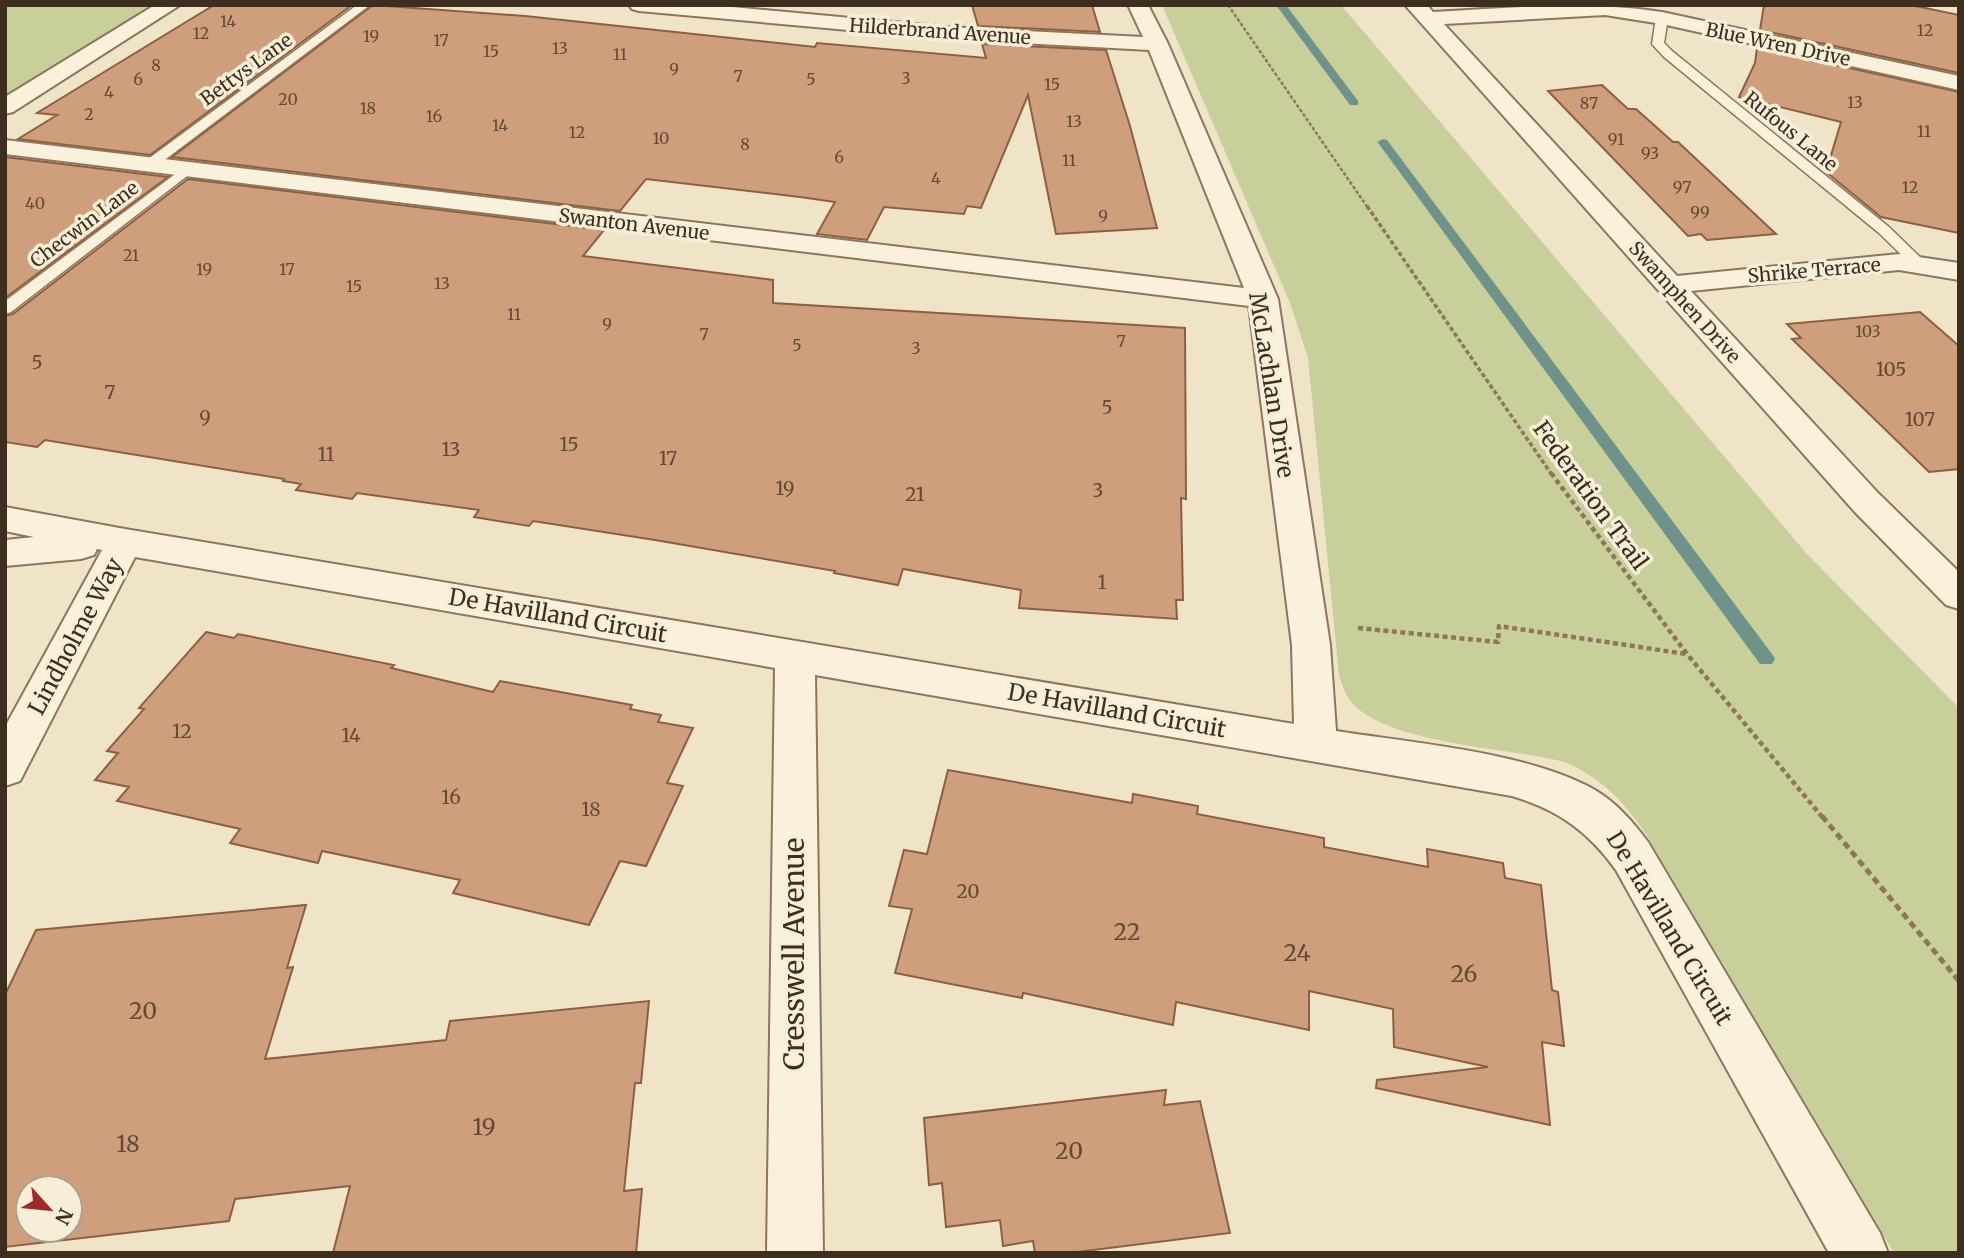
<svg xmlns="http://www.w3.org/2000/svg" width="1964" height="1258" font-family="Merriweather,serif">
<rect width="100%" height="100%" fill="#f0e4c8"/>
<path fill="#c9cf9b" d="M5 5H158L5 98Z
M1162 5H1341L1807 554 1959 708V1253H1894L1644 831C1622 800 1601 778 1565 762 1510 748 1392 744 1354 705 1346 697 1343 687 1339 676L1308 358 1290 303Z"/>
<g fill="none" stroke-linecap="round" stroke-linejoin="round">
<path fill="#6f938a" fill-rule="evenodd" d="M1276 5H1286L1358 101V105H1350Z
M1383 139 1387 140 1772 654 1775 659 1772 664H1760L1379 144 1377 142Z"/>
</g>
<path fill="#cf9f7d" stroke="#8d5f41" stroke-width="2" fill-rule="evenodd" d="M214 5H352L150 155 18 139 57 115 37 113Z
M373 5 525 16 815 47 817 43 986 58 982 44 1106 50 1130 126 1157 228 1056 234 1028 95 981 208 967 206 964 214 884 207 867 240 817 234 835 202 800 197 646 179 620 211 172 157Z
M972 5H1092L1100 32 978 26Z
M1764 5H1911L1959 15V73L1760 30Z
M1757 48 1959 92V233L1881 217 1826 172 1841 122 1739 97 1755 63Z
M1602 85 1628 109H1636L1673 142H1678L1776 234 1707 240 1701 234 1688 236 1548 91Z
M5 157 168 177 5 298Z
M188 179 604 230 583 256 773 280V303L1185 328 1186 499 1181 498 1183 600H1176L1177 619 1019 608 1021 590 903 569 898 585 834 573 835 571 655 540 533 521 529 526 474 517 479 510 357 493 352 499 296 490 301 484 283 481 284 479 45 440 37 447 5 442V316L13 314Z
M1920 312 1959 346V469L1929 472 1792 339 1801 338 1787 324Z
M206 632 234 638 238 634 394 665 391 668 493 692 500 681 632 705 630 709 661 715 658 722 693 728 667 783 683 786 646 866 620 861 589 925 453 893 460 880 322 851 318 863 230 843 240 829 117 801 129 787 95 780 118 753 107 751 144 709 139 708Z
M948 770 1132 803 1133 794 1198 806 1197 814 1324 838V847L1428 867 1427 849 1503 863 1505 878 1541 885 1552 990 1558 992 1564 1046 1542 1042 1550 1125 1376 1088 1377 1080 1488 1067 1394 1047 1393 1009 1309 991V1030L1176 1002 1173 1025 1023 993 1022 998 895 973 912 909 889 906 904 850 927 854Z
M306 905 287 968 293 967 265 1059 446 1040 450 1021 649 1001 641 1083H635L624 1191 642 1189 636 1253H333L350 1186 235 1199 229 1221 5 1247V995L36 930ZM28 1188H70V1230H28Z
M1166 1090 1164 1105 1200 1101 1230 1233 1069 1253H1035L1033 1241 1003 1246 1000 1220 946 1227 942 1183 929 1185 924 1118Z"/>
<g fill="none" stroke-linecap="round" stroke-linejoin="round">
<g stroke="#8d765c" stroke-width="3">
<path id="lane" d="M357 5H370L154 168H144V162Z
M1662 15 1668 18 1664 43 1672 51 1889 227 1925 262 1928 265 1925 268H1915L1879 233 1664 57 1652 44 1656 18Z
M186 166 191 167V173L11 312 5 314V301Z"/>
</g>
<g stroke="#8d765c" stroke-width="4">
<path id="street" d="M155 5H180L13 112 5 114V97Z
M629 5H711L948 27 1143 37 1128 5H1148L1168 44 1278 299 1330 645 1336 731C1413 743 1528 752 1595 790 1617 803 1633 822 1648 842L1880 1233 1888 1253H1829L1616 870C1588 831 1558 810 1512 796L815 675 823 1253H767L775 668 135 557 20 781 5 786V727L102 550 97 549 94 555 81 559 5 566V540L34 537 5 531V507L125 529 1294 724 1292 645 1249 306 5 154V140L1244 288 1149 50 948 39 639 11 632 9Z
M1405 5H1427L1433 12C1510 8 1586 0 1662 12L1959 76V90L1662 24 1605 15 1444 24 1677 276 1899 254 1959 263V280L1899 270 1691 291 1878 493 1959 572V609L1946 605 1854 511Z"/>
</g>
<path stroke="#8d765c" stroke-width="2.5" stroke-dasharray="3.5 2" stroke-linecap="butt" d="M1228 5 1368 208"/>
<path stroke="#8d765c" stroke-width="3.5" stroke-dasharray="4.5 2.5" stroke-linecap="butt" d="M1367 206 1552 475"/>
<path stroke="#8d765c" stroke-width="4.5" stroke-dasharray="5 3.5" stroke-linecap="butt" d="M1551 473 1687 654 1823 818
M1358 628 1498 642 1499 626 1686 654"/>
<path stroke="#8d765c" stroke-width="5" stroke-dasharray="7 4.5" stroke-linecap="butt" d="M1822 816 1959 981"/>
<use href="#lane" fill="#faf1dc" fill-rule="evenodd"/>
<use href="#street" fill="#faf1dc" fill-rule="evenodd"/>
</g>
<g text-anchor="middle" dominant-baseline="central" stroke-width="7" stroke-linejoin="round" paint-order="stroke">
<g font-size="16" fill="#624a37">
<text x="228" y="21">14</text>
<text x="1925" y="30">12</text>
<text x="201" y="33">12</text>
<text x="371" y="36">19</text>
<text x="441" y="40">17</text>
<text x="560" y="48">13</text>
<text x="491" y="51">15</text>
<text x="620" y="54">11</text>
<text x="156" y="65">8</text>
<text x="674" y="69">9</text>
<text x="738" y="76">7</text>
<text x="906" y="78">3</text>
<text x="138" y="79">6</text>
<text x="811" y="79">5</text>
<text x="1052" y="84">15</text>
<text x="109" y="92">4</text>
<text x="288" y="99">20</text>
<text x="1855" y="102">13</text>
<text x="1589" y="103">87</text>
<text x="368" y="108">18</text>
<text x="89" y="114">2</text>
<text x="434" y="116">16</text>
<text x="1074" y="121">13</text>
<text x="500" y="125">14</text>
<text x="1924" y="131">11</text>
<text x="577" y="132">12</text>
<text x="661" y="138">10</text>
<text x="1616" y="139">91</text>
<text x="745" y="144">8</text>
<text x="1650" y="153">93</text>
<text x="839" y="157">6</text>
<text x="1069" y="160">11</text>
<text x="936" y="178">4</text>
<text x="1682" y="187">97</text>
<text x="1910" y="187">12</text>
<text x="35" y="203">40</text>
<text x="1700" y="212">99</text>
<text x="1103" y="216">9</text>
<text x="131" y="255">21</text>
<text x="204" y="269">19</text>
<text x="287" y="269">17</text>
<text x="442" y="283">13</text>
<text x="354" y="286">15</text>
<text x="514" y="314">11</text>
<text x="607" y="324">9</text>
<text x="1868" y="331">103</text>
<text x="704" y="334">7</text>
<text x="1121" y="341">7</text>
<text x="797" y="345">5</text>
<text x="916" y="348">3</text>
</g>
<g font-size="19" fill="#3d2e20" stroke="#f7eed8">
<text transform="translate(940 31) rotate(4)">Hilderbrand Avenue</text>
<text transform="translate(1778 44) rotate(12)">Blue Wren Drive</text>
<text transform="translate(246 69) rotate(-36)">Bettys Lane</text>
<text transform="translate(1791 131) rotate(39)">Rufous Lane</text>
<text transform="translate(84 224) rotate(-37)">Checwin Lane</text>
<text transform="translate(634 224) rotate(7)">Swanton Avenue</text>
<text transform="translate(1814 270) rotate(-5)">Shrike Terrace</text>
<text transform="translate(1685 302) rotate(48)">Swamphen Drive</text>
</g>
<g font-size="19" fill="#624a37">
<text x="37" y="362">5</text>
<text x="1891" y="369">105</text>
<text x="110" y="392">7</text>
<text x="1107" y="407">5</text>
<text x="205" y="417">9</text>
<text x="1920" y="419">107</text>
<text x="569" y="444">15</text>
<text x="451" y="449">13</text>
<text x="326" y="454">11</text>
<text x="668" y="458">17</text>
<text x="785" y="488">19</text>
<text x="1098" y="490">3</text>
<text x="915" y="494">21</text>
<text x="1102" y="582">1</text>
<text x="182" y="731">12</text>
<text x="351" y="735">14</text>
<text x="451" y="797">16</text>
<text x="591" y="809">18</text>
<text x="968" y="891">20</text>
</g>
<g font-size="23" fill="#3d2e20" stroke="#f7eed8">
<text transform="translate(1272 385) rotate(81)">McLachlan Drive</text>
<text transform="translate(1591 495) rotate(54)">Federation Trail</text>
<text transform="translate(558 615) rotate(10)">De Havilland Circuit</text>
<text transform="translate(75 636) rotate(-62)">Lindholme Way</text>
<text transform="translate(1117 710) rotate(10)">De Havilland Circuit</text>
<text transform="translate(1670 928) rotate(59)">De Havilland Circuit</text>
</g>
<g font-size="23" fill="#624a37">
<text x="1127" y="931">22</text>
<text x="1297" y="952">24</text>
<text x="1464" y="973">26</text>
<text x="143" y="1010">20</text>
<text x="484" y="1126">19</text>
<text x="128" y="1143">18</text>
<text x="1069" y="1150">20</text>
</g>
<g font-size="28" fill="#3d2e20" stroke="#f7eed8">
<text transform="translate(794 954) rotate(-90)">Cresswell Avenue</text>
</g>
</g>
<rect width="1964" height="1258" fill="none" stroke="#3d2e20" stroke-width="14"/>
<g transform="translate(49 1209) rotate(117)"><circle r="33" fill="#f7eed8" stroke="#ada18e" stroke-width="2"/>
<path d="M0-5L12 26L0 18L-12 26Z" fill="#9e2a2b"/>
<text y="-10" font-size="19" font-weight="bold" text-anchor="middle" fill="#3d2e20">N</text>
</g>
</svg>
